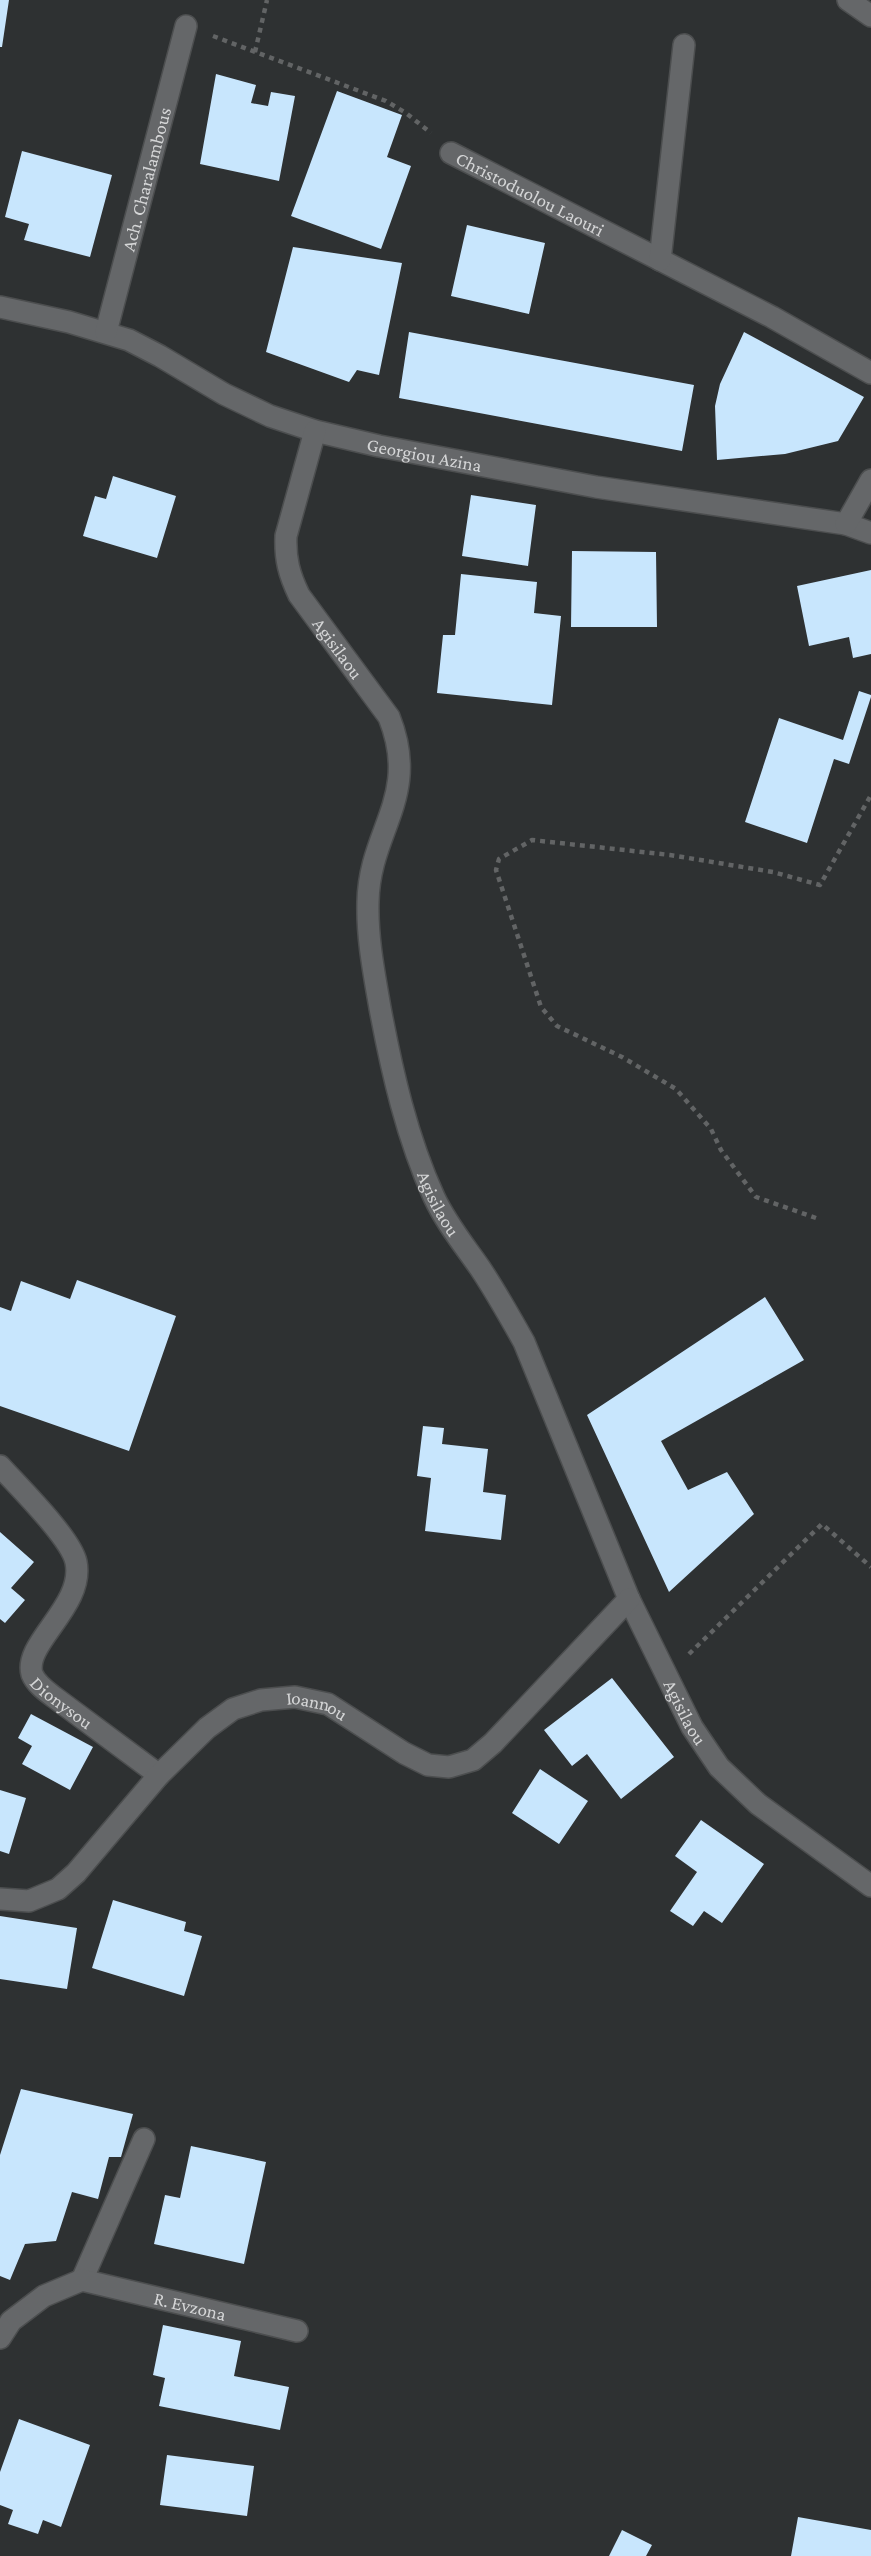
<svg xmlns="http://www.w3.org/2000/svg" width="871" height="2556" font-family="'Crimson Pro',serif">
<rect width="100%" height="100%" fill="#2e3132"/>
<path fill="#c8e6fd" d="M0 0H9L2 47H0Z
M216 74 256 85 251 103 268 106 271 92 295 96 279 181 200 164Z
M337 91 402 115 387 157 411 166 381 249 291 216Z
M22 151 112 175 90 257 24 240 29 224 5 217Z
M467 225 545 243 529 314 451 296Z
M293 247 402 263 379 375 357 370 349 382 266 352Z
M409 332 694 385 682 451 399 398Z
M744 332 864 397 838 441 785 454 717 460 715 406 720 384Z
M113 476 176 496 157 558 83 536 95 496 106 499Z
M471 495 536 505 528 566 462 556Z
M572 551 656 552 657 627H571Z
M871 570V654L853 658 849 637 809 646 797 586Z
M461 574 537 582 534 613 561 616 552 705 437 693 443 635H455Z
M859 691 871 695V697L849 764 834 759 807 843 745 822 779 718 843 740Z
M77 1280 176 1316 129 1451 0 1406V1307L11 1311 21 1281 70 1299Z
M765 1297 804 1360 661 1441 688 1490 727 1472 754 1514 669 1592 587 1415Z
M423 1426 444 1428 442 1444 488 1449 483 1492 506 1495 501 1540 425 1531 431 1478 417 1476Z
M0 1532 34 1562 11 1588 25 1600 5 1623 0 1619Z
M612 1678 674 1757 621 1799 587 1754 572 1766 544 1730Z
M31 1714 93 1747 70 1790 22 1764 32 1746 18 1738Z
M540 1769 588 1801 559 1844 512 1813Z
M0 1790 26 1798 9 1854 0 1851Z
M701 1820 764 1864 722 1923 704 1911 693 1926 670 1911 697 1872 675 1856Z
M113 1900 186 1922 184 1931 202 1936 184 1996 92 1968Z
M0 1916 77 1928 67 1989 0 1979Z
M21 2089 133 2114 121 2157H109L98 2199 72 2192 56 2241 25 2244 10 2280 0 2276V2155Z
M191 2146 266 2162 244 2264 154 2244 165 2195 180 2198Z
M163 2325 241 2341 234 2376 289 2387 280 2430 159 2406 165 2378 153 2375Z
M19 2419 90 2445 61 2527 43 2520 38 2534 8 2524 13 2510 0 2505V2472Z
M167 2455 254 2466 247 2516 160 2505Z
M798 2517 871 2530V2556H791Z
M622 2530 652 2545 646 2556H609Z"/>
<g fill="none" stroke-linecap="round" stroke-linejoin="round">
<g stroke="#4c4e4f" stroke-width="24">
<g id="minor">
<path d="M848 0 871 16"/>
<path id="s1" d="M451 153 772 317 871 373"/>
<path d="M660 260 684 45"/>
<path id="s2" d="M0 307 69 322 129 340 160 356 224 394 270 416 315 431 379 446 596 487 846 524 871 533"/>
<path id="s3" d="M106 332 186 26"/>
<path id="s4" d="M315 431 286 536C285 559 289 574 299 595L389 717C421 797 369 830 368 902 367 938 374 973 380 1008 392 1072 407 1138 434 1197 446 1223 464 1245 480 1268 496 1292 510 1317 524 1342L629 1599 692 1727 719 1767 758 1804 871 1886"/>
<path d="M846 524 871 480"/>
<path id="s5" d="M0 1466C18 1486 71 1538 76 1562 85 1606 23 1643 32 1674 36 1684 46 1691 54 1697L159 1775"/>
<path id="s6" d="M0 1899 29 1901 58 1889 76 1873 159 1775 207 1728 233 1709 261 1700 295 1697 328 1704 404 1753 428 1765 449 1767 473 1760 493 1743 629 1599"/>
<path d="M82 2280 144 2139"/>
<path id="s7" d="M0 2338 11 2321 44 2296 82 2280 297 2331"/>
</g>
</g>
<path stroke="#626465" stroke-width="4.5" stroke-dasharray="5 5" stroke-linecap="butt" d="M213 36 386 101 406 113 431 133
M255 52 267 0
M816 1218 756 1197 721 1150 711 1129 676 1089 622 1057 557 1026 541 1007 496 870 499 859 532 840 670 855 773 872 820 885 871 795
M689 1654 822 1524 871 1567"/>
<use href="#minor" stroke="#656769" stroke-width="21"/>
</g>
<g text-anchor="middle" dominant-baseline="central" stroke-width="7" stroke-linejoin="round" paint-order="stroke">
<g font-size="19" fill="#d4d5d6" stroke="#252728">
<text stroke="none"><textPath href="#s3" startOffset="158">Ach. Charalambous</textPath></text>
<text stroke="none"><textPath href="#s1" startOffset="89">Christoduolou Laouri</textPath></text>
<text stroke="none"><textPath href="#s2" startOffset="453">Georgiou Azina</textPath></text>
<text stroke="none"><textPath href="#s4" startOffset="236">Agisilaou</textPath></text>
<text stroke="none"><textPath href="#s4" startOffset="824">Agisilaou</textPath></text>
<text stroke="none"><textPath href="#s5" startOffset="289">Dionysou</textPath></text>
<text stroke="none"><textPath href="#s6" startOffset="399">Ioannou</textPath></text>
<text stroke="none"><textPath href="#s4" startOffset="1391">Agisilaou</textPath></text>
<text stroke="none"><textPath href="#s7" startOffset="214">R. Evzona</textPath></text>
</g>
</g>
</svg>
